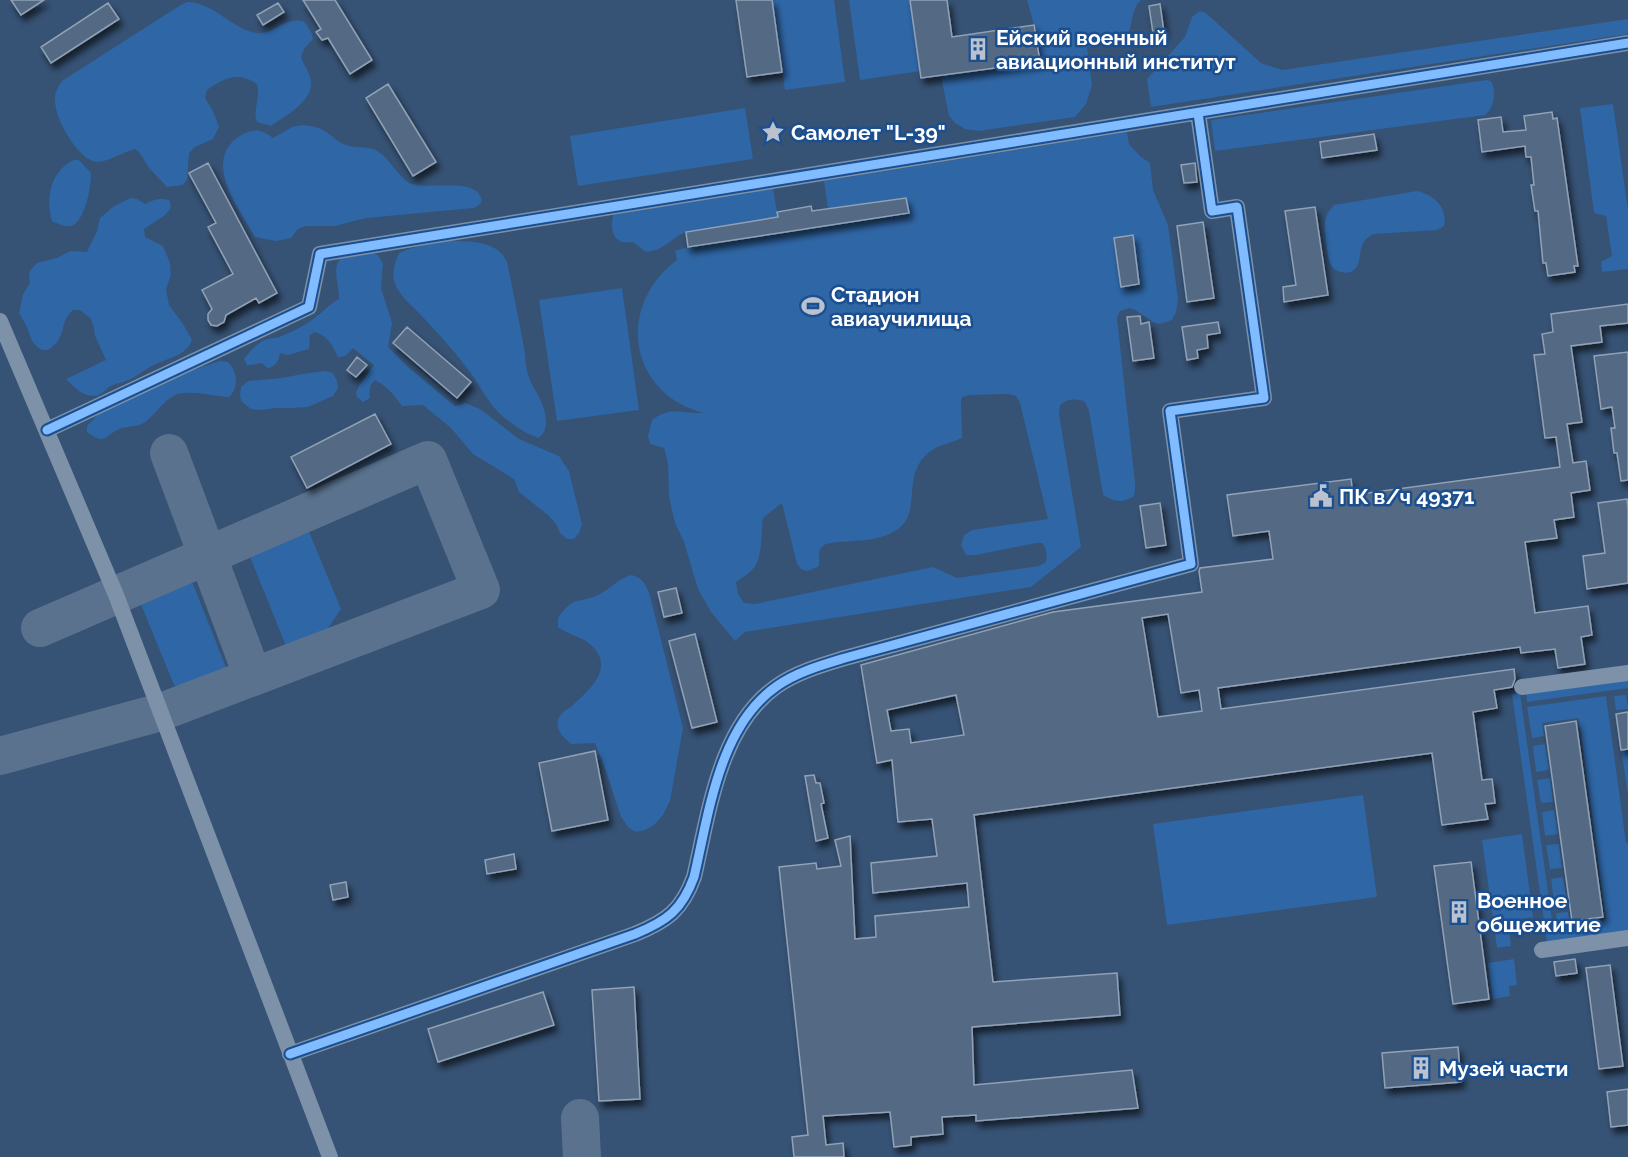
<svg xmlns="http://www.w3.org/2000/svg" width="1628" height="1157" font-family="Raleway,sans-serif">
<defs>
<filter id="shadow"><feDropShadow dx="3.5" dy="6" stdDeviation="3" flood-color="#0009"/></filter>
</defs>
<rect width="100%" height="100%" fill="#365274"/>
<path fill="#2f66a5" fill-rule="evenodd" d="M772 0H834L845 82 785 90Z
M849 0H910L921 71 860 80Z
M1027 0H1141C1130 10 1133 27 1126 40L1118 42 1087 47 1092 85 1086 104 1075 117 979 131 965 129 955 123 949 116 941 76 1039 62 1034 25Z
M187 2C214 2 230 28 256 33 273 36 285 15 305 22L312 34 313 39 304 49 301 57C304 66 312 75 311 85 310 103 285 116 271 126L257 122C252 110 261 99 257 84 237 71 225 78 207 90L205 98 213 111 219 127 213 139 195 147 189 153 187 180 182 185 167 187C161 180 155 175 150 169 144 162 143 154 135 149 123 152 106 163 96 162 77 159 53 116 55 98 55 91 59 86 62 81L179 6Z
M1200 11 1206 13 1261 63 1282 70 1628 19V34L1151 107 1147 79 1185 37 1192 17Z
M1487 80 1491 81C1497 91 1494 108 1485 115L1215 151 1211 120Z
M1613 104 1628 210V269L1602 272 1601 262 1612 256 1606 216 1594 213 1580 108Z
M745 108 753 159 578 186 570 136Z
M302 125C312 126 320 127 328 133 333 137 337 141 343 144 354 149 369 145 379 152 391 160 400 180 412 184 429 190 474 177 481 198 483 203 479 205 474 208L366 218 335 226H306L298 229 291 238 276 241 255 237C239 208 199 158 243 134 256 128 262 130 273 138L292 127Z
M1127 132 1129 144 1140 156 1150 163 1153 190 1168 225 1178 299 1176 312 1172 320 1160 324 1155 323 1135 310 1129 308 1120 311 1117 318 1135 483V491L1133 497C1121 503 1115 502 1103 495L1089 411 1085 402C1074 398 1068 399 1060 405L1059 414 1081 547 1031 587 745 632 735 641 711 612 698 589 684 542 675 523 669 497 668 463 664 448 650 444 648 436 652 420C671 406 682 414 703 413 690 409 678 404 667 395 622 356 632 293 677 260L675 251 688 247 686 232C670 238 666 250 646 252L633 242C613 245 610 231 613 215L773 188 777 212 811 206 812 211 828 209 824 181ZM1008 394 1016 396 1020 403 1048 519 972 530 964 535 961 545 966 555H976L1036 543H1042C1047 548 1047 555 1046 562L1039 566 957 578 933 567 755 604 744 603 738 594 736 582C741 578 747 575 752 570 763 561 761 532 763 518L782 503 797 564 801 569 807 571 818 567C822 557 814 551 826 544 849 539 874 544 895 531 924 514 900 478 928 453 938 445 951 443 962 438L961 403 962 397 970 395Z
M74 160H79L91 173C91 187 86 215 75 224 68 229 58 224 52 221 45 199 51 170 74 160Z
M1417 191C1434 195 1448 207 1444 226L1437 230 1374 234C1353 242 1366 265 1351 272 1347 273 1345 273 1341 272 1327 270 1328 252 1326 241 1326 234 1324 228 1325 222 1326 215 1329 210 1334 205Z
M130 198 137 199 145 204C153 200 161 196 170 201L171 208 165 215 144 229 145 237 163 246 170 263 171 275 166 289 169 305 183 324 192 340C186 357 165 358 150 367 142 371 135 378 126 381 122 383 117 383 113 385 105 388 103 396 93 396 82 396 73 386 66 379L106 360 95 336 94 328 91 319 80 310H73C58 323 68 338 48 350H42L37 347 32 341 27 327 19 313 23 294 30 283 29 272 37 263 57 258 70 251 87 252 97 231 100 218 113 207Z
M447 241C467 241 498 240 507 262 513 291 519 320 524 348 526 356 525 364 527 371 532 390 546 401 546 422 546 429 544 434 538 438 524 433 510 423 499 413 486 400 479 383 467 368 451 347 433 328 415 309 407 301 399 294 395 284 391 273 395 262 399 253L412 248Z
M371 252 378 255 383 264 381 288 392 323 388 347 407 366 455 406 465 403 480 409 519 439 559 456 569 471 582 524 579 533 574 539H567L560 533 556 524 549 516 519 492 514 479 473 454 451 428 423 405 402 406C394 395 387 386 375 380 369 386 369 390 370 398L363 402 357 397 356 393 359 386 374 365 353 348 345 356 338 357C332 345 329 337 315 332L310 335 309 349 288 355 280 353C279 361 275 367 268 368L261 363 252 365H247L244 359C249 353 254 346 261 342 267 338 272 339 279 337 290 333 300 328 309 322 320 315 328 305 339 299 339 283 331 268 342 256Z
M622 288 639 410 557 421 539 300Z
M220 361 228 362C238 372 239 388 229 397 214 396 193 390 178 394 163 399 155 417 142 424 135 427 126 426 119 429 104 436 106 446 87 432V426L98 414 190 371Z
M325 371 333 373 337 381 338 388 333 396 308 407 291 408H276L261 410 251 409 241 401 240 395 241 387 248 381 282 378 302 374Z
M305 522 341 609 315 647 290 656 246 547Z
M189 574 231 680 190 695 174 685 138 597Z
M631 575C643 578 644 582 649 592L683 728 670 801 663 815 654 825 645 830 636 832 629 828 621 817 605 768 595 743 571 744C562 737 551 725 562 713 565 710 570 708 573 705 589 690 613 670 594 648 585 637 570 636 558 627V618C574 595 577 604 598 595 611 589 617 579 631 575Z
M1628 679V688L1527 702 1526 693Z
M1520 693 1553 927 1557 926 1556 913 1568 912 1570 924 1606 919 1579 718 1542 723 1544 736 1532 738 1527 707 1606 696 1626 843H1628V932L1547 943 1512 694Z
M1626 695 1628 709 1616 710 1614 696Z
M1628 739V796L1620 740Z
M1545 744 1549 770 1536 772 1533 746Z
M1550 778 1553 802 1541 803 1537 780Z
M1363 795 1377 897 1167 925 1153 824Z
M1554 810 1558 834 1545 836 1542 812Z
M1522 834 1533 917 1508 921 1511 946 1497 948 1482 840Z
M1559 844 1562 868 1550 869 1546 845Z
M1563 877 1567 902 1554 903 1551 879Z
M1514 959 1517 985 1509 986 1510 996 1493 999 1488 963Z"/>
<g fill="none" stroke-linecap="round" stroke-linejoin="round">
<path stroke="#5a728e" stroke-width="38" d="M169 453 253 677
M0 756 161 712 481 590 428 460 40 628
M580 1118 582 1157"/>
</g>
<path fill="#526984" stroke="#92a2b6" stroke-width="1.5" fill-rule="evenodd" filter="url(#shadow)" d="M11 0H44L21 15Z
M303 0H335L372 60 350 74 328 38 322 40 316 32 321 29Z
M736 0H772L782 72 747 77Z
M910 0H947L952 37 1034 25 1040 62 921 78Z
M108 3 119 19 51 63 41 47Z
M278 3 284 12 263 25 257 15Z
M1160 4 1164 32 1153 33 1149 6Z
M388 84 436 162 413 176 366 98Z
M1552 112 1553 119 1557 118 1578 266H1574L1575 272 1548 276 1546 263H1543L1538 211H1535L1531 185H1534L1531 157H1526L1525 146 1482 152 1478 120 1501 117 1503 132 1526 130 1524 116Z
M1374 134 1377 150 1322 158 1320 142Z
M208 163 277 293 259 303 256 298 226 315 224 322 217 326 211 325 208 320V314L212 309 202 290 233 274 208 227 216 223 189 173Z
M1195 163 1197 182 1184 183 1181 165Z
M906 198 909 213 688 247 686 232 778 217 777 212 811 206 812 211Z
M1315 207 1328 295 1284 302 1283 287 1296 285 1285 211Z
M1203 222 1214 298 1187 302 1177 226Z
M1133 235 1139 284 1121 287 1114 238Z
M1628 304V323L1600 326 1602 342 1571 346 1582 422 1567 424 1573 463 1586 461 1590 490 1571 493 1574 517 1554 520 1557 538 1525 542 1535 613 1588 606 1592 635 1581 637 1585 664 1558 668 1555 649 1521 653 1520 647 1218 688 1221 709 1514 669 1515 679 1512 687 1494 690 1497 708 1473 712 1482 780 1492 779 1495 803 1485 804 1488 819 1442 825 1432 753 974 815 993 982 1117 973 1120 1015 972 1027 974 1085 1132 1070 1138 1108 976 1121V1115L942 1117 943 1134 911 1137V1145L894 1147 890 1112 823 1116 826 1145 843 1143 844 1157H794L792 1137 808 1135 779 867 816 863 817 869 841 866 835 840 850 836 855 939 876 937 875 916 969 907 967 883 873 893 871 863 937 856 932 819 898 822 892 760 877 763 861 665 1053 612 1202 592 1199 571 1200 568 1273 559 1269 531 1233 536 1227 495 1351 479 1353 495 1560 467 1556 437 1545 438 1534 355 1545 354 1542 334 1553 332 1551 314ZM1168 614 1181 693 1199 690 1202 711 1158 717 1142 618ZM956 695 964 735 911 743 909 729 891 731 887 710Z
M1140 316 1141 324 1149 322 1154 358 1133 361 1127 317Z
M1218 322 1220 333 1207 335 1208 348 1197 350 1198 358 1187 360 1182 327Z
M407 327 471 382 457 398 393 343Z
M1628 352V480L1621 481 1617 453H1614L1611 428H1615L1612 407 1601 409 1594 356Z
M357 357 367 365 356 377 347 370Z
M375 414 391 444 307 488 291 457Z
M1627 499 1628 509V583L1587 589 1583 556 1605 553 1598 503Z
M1160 503 1166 545 1146 548 1140 506Z
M676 588 682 613 664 617 658 592Z
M695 634 717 722 692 728 669 641Z
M1628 712V749L1621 750 1616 714Z
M1576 721 1603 917 1572 921 1545 726Z
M595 751 608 820 552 831 539 763Z
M814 775 816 783H820L824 803 821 804 828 838 816 841 805 776Z
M514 854 516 869 487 874 485 860Z
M1471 862 1489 999 1453 1004 1434 866Z
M346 882 348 897 333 900 330 885Z
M1575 959 1577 973 1556 976 1554 962Z
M1610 965 1623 1066 1599 1069 1586 968Z
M634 987 640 1099 599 1101 592 990Z
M543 992 554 1025 438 1062 428 1029Z
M1458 1047 1461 1082 1385 1088 1382 1053Z
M1628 1089V1125L1611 1127 1607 1092Z"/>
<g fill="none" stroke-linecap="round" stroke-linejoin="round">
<path stroke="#7d92a8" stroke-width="16" d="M0 321 116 595 330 1157
M47 430 309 307 320 254 1628 43
M1522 687 1628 673
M1542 950 1628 938
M290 1054 635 934C667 921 682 910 694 877 709 813 719 726 777 686 797 672 822 665 845 658L1191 564 1170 411 1264 398 1237 207 1212 211 1198 113"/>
<g stroke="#1b4f8f" stroke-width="13">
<path id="cycleway" d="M47 430 309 307 320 254 1628 43
M290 1054 635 934C667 921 682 910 694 877 709 813 719 726 777 686 797 672 822 665 845 658L1191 564 1170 411 1264 398 1237 207 1212 211 1198 113"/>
</g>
<use href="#cycleway" stroke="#80bcff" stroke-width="9"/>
</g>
<defs>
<g id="building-bare" transform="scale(1.8)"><path d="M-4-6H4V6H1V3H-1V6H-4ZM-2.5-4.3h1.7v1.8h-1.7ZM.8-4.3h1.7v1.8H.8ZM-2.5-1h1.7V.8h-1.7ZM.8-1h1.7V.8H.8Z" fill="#b9c2ce" stroke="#1b4f8f" stroke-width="2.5" paint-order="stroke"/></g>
<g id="sight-bare" transform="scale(1.8)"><path d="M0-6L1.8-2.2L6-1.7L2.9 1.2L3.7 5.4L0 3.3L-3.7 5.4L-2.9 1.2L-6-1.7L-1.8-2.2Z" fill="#b9c2ce" stroke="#1b4f8f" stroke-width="2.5" paint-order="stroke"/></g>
<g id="stadium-bare" transform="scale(1.8)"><path d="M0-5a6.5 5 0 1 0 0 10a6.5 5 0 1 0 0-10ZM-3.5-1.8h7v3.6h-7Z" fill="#b9c2ce" stroke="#1b4f8f" stroke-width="2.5" paint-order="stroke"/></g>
<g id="civic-bare" transform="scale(1.8)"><path d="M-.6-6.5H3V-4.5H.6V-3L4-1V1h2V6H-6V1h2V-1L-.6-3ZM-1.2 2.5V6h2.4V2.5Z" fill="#b9c2ce" stroke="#1b4f8f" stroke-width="2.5" paint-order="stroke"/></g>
</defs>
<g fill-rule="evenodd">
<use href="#building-bare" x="978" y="49"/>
<use href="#sight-bare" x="773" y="132"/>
<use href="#stadium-bare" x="813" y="306"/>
<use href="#civic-bare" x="1321" y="496"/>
<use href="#building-bare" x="1459" y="912"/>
<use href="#building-bare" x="1421" y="1068"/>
</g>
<g text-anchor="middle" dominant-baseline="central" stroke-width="5" stroke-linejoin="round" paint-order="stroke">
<g font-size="21" font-weight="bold" fill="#fff" stroke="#1b4f8f" text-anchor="start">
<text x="996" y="37">Ейский военный<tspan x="996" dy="24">авиационный институт</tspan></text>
<text x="791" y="132">Самолет "L-39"</text>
<text x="831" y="294">Стадион<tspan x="831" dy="24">авиаучилища</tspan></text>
<text x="1339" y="496">ПК в/ч 49371</text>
<text x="1477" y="900">Военное<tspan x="1477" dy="24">общежитие</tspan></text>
<text x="1439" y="1068">Музей части</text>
</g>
</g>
</svg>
